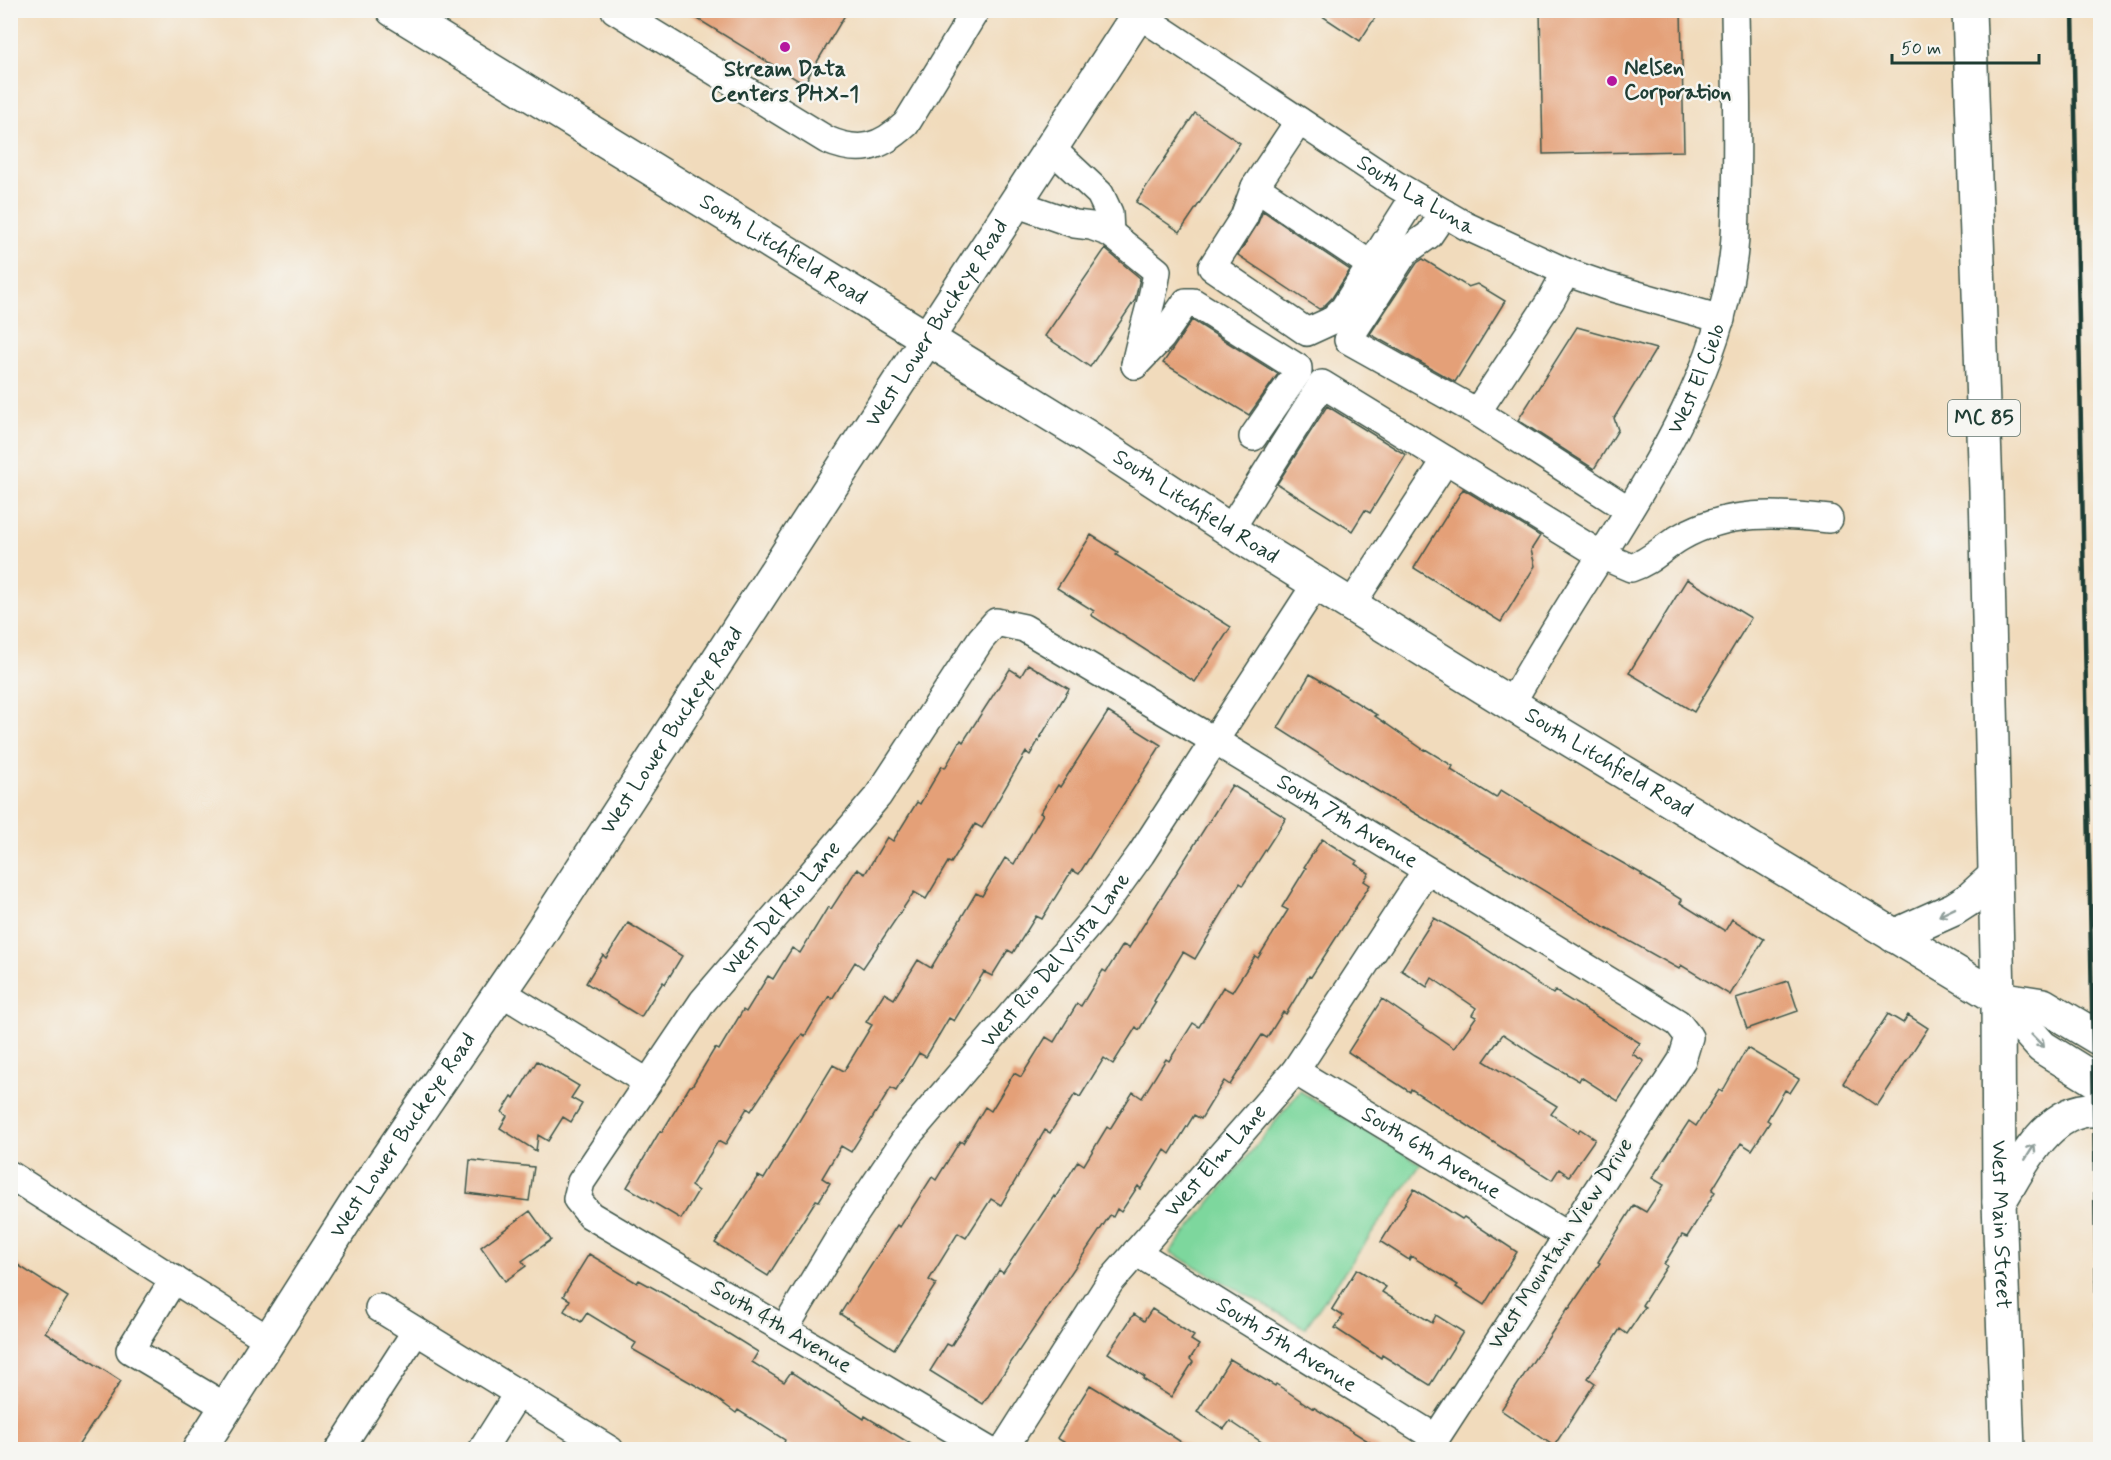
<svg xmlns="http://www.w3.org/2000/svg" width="2111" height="1460" font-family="Mynerve,sans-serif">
<rect width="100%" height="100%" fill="#f6f6f2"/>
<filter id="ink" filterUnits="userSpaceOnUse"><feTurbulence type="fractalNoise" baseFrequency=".0167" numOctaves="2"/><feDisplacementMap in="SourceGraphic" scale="12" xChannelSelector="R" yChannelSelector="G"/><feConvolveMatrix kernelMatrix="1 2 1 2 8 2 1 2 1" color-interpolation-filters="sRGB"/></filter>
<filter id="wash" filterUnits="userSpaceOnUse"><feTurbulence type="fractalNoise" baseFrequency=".008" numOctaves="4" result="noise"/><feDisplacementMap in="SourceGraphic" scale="24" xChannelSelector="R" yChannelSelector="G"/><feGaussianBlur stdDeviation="1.35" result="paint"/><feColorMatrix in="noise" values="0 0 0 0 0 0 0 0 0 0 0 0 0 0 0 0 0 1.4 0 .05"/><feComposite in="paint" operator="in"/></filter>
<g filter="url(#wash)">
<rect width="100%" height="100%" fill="#f1dbbc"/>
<path fill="#7dd79d" stroke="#4e8a68" stroke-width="1.5" d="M1300 1091 1421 1164 1305 1328 1170 1252Z"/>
<g id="blocks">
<path fill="#e4a078" d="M683 10H848L804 84Z
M1313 10H1380L1360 41Z
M1540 10H1681L1684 151 1543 154Z
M1195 113 1240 143 1180 232 1136 202Z
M1263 211 1350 270 1332 298 1322 308 1319 309 1238 255 1257 225Z
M1105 249 1140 278 1135 300 1090 367 1045 336Z
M1423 259 1468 287 1477 284 1505 301 1455 382 1370 334 1417 263Z
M1192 320 1278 374 1249 415 1163 363Z
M1577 327 1656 349 1614 418 1618 430 1594 469 1518 420Z
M1327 406 1406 455 1370 513 1365 510 1352 531 1277 484Z
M1463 489 1540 536 1531 550 1535 566 1501 622 1414 568Z
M1091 535 1118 552 1116 555 1231 627 1195 682 1091 615 1094 611 1057 588Z
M1687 579 1751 618 1694 712 1629 673Z
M1028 664 1069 689 1030 755 1026 752 982 828 975 824 951 863 948 862 926 899 914 892 863 968 855 962 832 999 829 996 805 1036 802 1034 751 1111 747 1108 725 1145 718 1141 691 1186 698 1191 681 1219 627 1187 660 1131 662 1132 690 1086H692L715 1048 719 1050 743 1010 746 1012 768 976 773 979 792 948 800 953 828 907 831 909 857 869 865 874 887 837 893 841 917 802 920 804 942 766 945 768 961 740 963 742 1010 669 1021 676Z
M1310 674 1377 715 1375 716 1424 750 1425 749 1453 766 1451 770 1496 798 1501 790 1575 836 1642 874 1641 875 1682 900 1680 903 1725 931 1732 919 1764 939 1730 995 1681 965 1679 969 1608 929V930L1494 860 1369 786 1278 728Z
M1108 712 1161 745 1079 874 1072 870 1042 919 1036 916 1013 953 1008 950 992 976 984 972 954 1021 949 1018 926 1057 919 1053 896 1091 891 1088 851 1152 841 1146 822 1178 830 1183 819 1201 816 1200 768 1276 715 1243 758 1176 764 1179 833 1065 844 1071 872 1025 866 1022 884 993 894 999 918 960 931 968 976 893 982 896 1005 858 1014 864 1043 814 1040 813 1058 785 1060 787Z
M1232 785 1286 818 1243 885 1240 883 1195 959 1183 952 1154 1001 1156 1002 1139 1030 1136 1027 1113 1064 1104 1058 1080 1097 1075 1094 1050 1133 1045 1130 1001 1205 991 1199 966 1238 958 1233 929 1280 936 1284 894 1349 840 1314 897 1225 900 1227 932 1177 936 1180 960 1141 963 1143 985 1107 991 1111 1014 1073 1021 1077 1046 1037 1054 1042 1077 1004 1081 1006 1103 970 1106 972 1123 945 1129 948Z
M1322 839 1357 861 1355 864 1369 873 1364 881 1370 885 1311 977 1309 976 1286 1014 1283 1012 1267 1038 1262 1035 1256 1044 1230 1085 1224 1081 1201 1119 1194 1115 1170 1154 1165 1150 1141 1189 1138 1186 1121 1212 1117 1209 1113 1217 1110 1215 983 1404 930 1371 947 1344 951 1346 999 1270 1003 1273 1054 1196 1055 1198 1078 1161 1084 1165 1107 1127 1110 1129 1133 1092 1142 1098 1166 1059 1169 1061 1193 1023 1199 1027 1223 987 1232 992 1255 956 1258 958 1288 910 1282 907 1306 868 1304 867Z
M1434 918 1471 939 1553 994 1555 991 1640 1043 1632 1054 1644 1061 1618 1101 1581 1077 1579 1081 1536 1056 1503 1034 1484 1061 1557 1106 1551 1114 1578 1132 1580 1129 1595 1139 1569 1176 1559 1169 1552 1180 1411 1089 1410 1092 1348 1052 1382 999 1454 1048 1476 1017 1472 1015 1476 1008 1432 978 1427 987 1401 970Z
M628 923 682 956 665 984 663 982 641 1017 586 983 603 955 606 958Z
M1788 981 1798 1011 1747 1029 1736 998Z
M1888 1014 1903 1023 1908 1015 1928 1028 1877 1106 1843 1083Z
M1747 1048 1799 1079 1790 1093 1785 1090 1767 1120 1770 1122 1752 1150 1741 1143 1712 1190 1715 1192 1687 1237 1682 1235 1664 1264 1667 1266 1642 1305 1645 1307 1627 1334 1620 1329 1588 1378 1595 1383 1554 1446 1501 1410 1568 1308 1569 1309 1600 1263 1598 1262 1634 1205 1646 1212 1664 1185 1652 1178 1689 1121 1696 1126 1719 1090 1722 1092Z
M537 1061 579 1086 571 1098 582 1104 571 1122 563 1117 548 1141 538 1135 536 1151 500 1128 507 1116 502 1112 512 1096 514 1098Z
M470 1160 534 1167 529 1201 467 1193Z
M1414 1189 1462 1219 1464 1217 1517 1252 1484 1305 1456 1287 1458 1285 1411 1256 1409 1260 1381 1242Z
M530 1211 551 1240 522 1261 526 1266 505 1281 481 1247Z
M589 1254 637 1283 639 1280 666 1295 758 1352 752 1362 784 1382 791 1372 864 1419 865 1416 919 1449H795L784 1443 785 1440 738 1410 736 1413 709 1393 632 1349 636 1343 587 1313 581 1322 564 1311 570 1300 563 1296Z
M10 1260 68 1297 45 1332 121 1381 76 1449H10Z
M1357 1269 1386 1287 1382 1292 1432 1323 1436 1315 1463 1332 1430 1385 1382 1355 1381 1358 1335 1328 1343 1316 1332 1309Z
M1152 1309 1194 1336 1191 1340 1199 1345 1190 1359 1193 1362 1171 1397 1143 1379 1145 1377 1108 1353 1134 1314 1144 1321Z
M1230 1359 1275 1386 1276 1384 1312 1408 1313 1407 1381 1449H1272L1230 1421 1224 1429 1197 1412Z
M1090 1385 1133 1411 1192 1449H1075L1057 1438Z"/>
</g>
</g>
<g filter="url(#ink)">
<use href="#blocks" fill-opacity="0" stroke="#3e5548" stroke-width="1.5"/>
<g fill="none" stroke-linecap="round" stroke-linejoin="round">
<g stroke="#3e5548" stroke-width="30">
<g id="minor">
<path d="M615 10 827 140C860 154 880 148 906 124L976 10"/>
<path id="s1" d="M1138 14 1396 185 1466 226 1566 272 1606 286 1721 319"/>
<path d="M1299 121 1255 187 1371 265 1414 197"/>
<path d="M1051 148 1100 194 1109 213 1110 233"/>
<path d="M1255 187 1244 217 1212 267 1307 332 1331 321 1344 308 1371 265"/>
<path d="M1015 203 1075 224 1091 226 1110 233 1157 271C1153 303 1141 333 1135 365"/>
<path d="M1444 213 1429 235 1405 252 1348 340 1477 412"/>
<path d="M1566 272 1551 300 1477 412 1629 510"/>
<path d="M1135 365 1161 338 1186 302H1193L1298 368V372L1253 437"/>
<path d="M1230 530 1322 384 1446 460"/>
<path d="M1351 605 1446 460 1601 555 1631 568C1651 562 1663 547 1681 537 1728 510 1778 513 1829 519"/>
<path id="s2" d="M1511 704C1540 653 1571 603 1603 553 1658 464 1717 371 1732 265 1736 242 1736 219 1736 197 1738 135 1736 73 1735 10"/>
<path d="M501 992 647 1082"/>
<path id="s3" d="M1295 1071 1566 1235"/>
<path d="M10 1175 269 1340"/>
<path id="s4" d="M1136 1252 1436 1438"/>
<path d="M174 1279 130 1350 226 1407"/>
<path d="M379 1308 610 1450"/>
<path id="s5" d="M785 1328 841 1235 908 1135 1097 915 1141 854 1316 584"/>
<path d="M339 1450 416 1331"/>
<path d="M482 1450 518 1393"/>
<path id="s6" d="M988 1450 590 1215 577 1199 581 1182 703 1001 878 796 981 639 996 622 1024 628 1215 741 1678 1023 1689 1037 1682 1060 1428 1450"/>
<path id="s7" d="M1003 1450 1110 1282 1295 1071 1426 871"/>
</g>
</g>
<g stroke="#3e5548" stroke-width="36">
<g id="major">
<path id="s8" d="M393 10 1086 436 1230 530 1511 704 1998 998 2042 1047 2100 1083"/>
<path id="s9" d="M1969 10 1986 490 1998 998 1999 1202 2008 1450"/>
<path d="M1894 936 1954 909 1971 898 1994 877"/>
<path d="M1998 998 2043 1005 2100 1039"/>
<path d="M1999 1202C2022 1165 2048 1105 2100 1110"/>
<path id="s10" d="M199 1450 357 1202 528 952 1141 10"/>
</g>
</g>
<use href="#minor" stroke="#fff" stroke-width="27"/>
<use href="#major" stroke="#fff" stroke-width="33"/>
<path stroke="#1f3d34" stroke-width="4.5" d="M2073 10 2094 1109 2099 1450"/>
</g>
<defs><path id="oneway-shaft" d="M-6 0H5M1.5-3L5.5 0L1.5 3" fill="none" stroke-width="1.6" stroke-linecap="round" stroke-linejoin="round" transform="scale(1.5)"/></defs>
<g stroke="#8f9e9a">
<use href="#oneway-shaft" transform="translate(1947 912) rotate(154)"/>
<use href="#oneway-shaft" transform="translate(2038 1041) rotate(45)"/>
<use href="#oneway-shaft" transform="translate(2030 1152) rotate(-58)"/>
</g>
</g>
<g fill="#b5179e" stroke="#f6f6f2" stroke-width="2">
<circle cx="785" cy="47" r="6"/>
<circle cx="1612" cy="81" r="6"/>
</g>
<g text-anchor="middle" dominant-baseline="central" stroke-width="5" stroke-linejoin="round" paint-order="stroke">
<rect fill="#f6f6f2" stroke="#60746d" stroke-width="1.5" x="1948" y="400" width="72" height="36" rx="4.5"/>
<g font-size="21" font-weight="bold" fill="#1f3d34">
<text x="1984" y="418">MC 85</text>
</g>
<g font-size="22" font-weight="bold" fill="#1f3d34" stroke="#f6f6f2" text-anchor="start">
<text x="1624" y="68">Nelsen<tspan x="1624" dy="25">Corporation</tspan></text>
<text x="785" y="70" text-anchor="middle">Stream Data<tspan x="785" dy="25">Centers PHX-1</tspan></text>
</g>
<g font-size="22" fill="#1f3d34" stroke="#f6f6f2">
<text stroke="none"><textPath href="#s1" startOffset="332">South La Luna</textPath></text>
<text stroke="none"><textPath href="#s8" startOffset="458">South Litchfield Road</textPath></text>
<text stroke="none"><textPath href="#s10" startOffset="1347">West Lower Buckeye Road</textPath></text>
<text stroke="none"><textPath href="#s2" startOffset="375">West El Cielo</textPath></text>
<text stroke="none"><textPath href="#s8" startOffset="944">South Litchfield Road</textPath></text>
<text stroke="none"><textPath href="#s10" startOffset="861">West Lower Buckeye Road</textPath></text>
<text stroke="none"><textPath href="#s8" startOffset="1430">South Litchfield Road</textPath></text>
<text stroke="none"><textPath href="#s6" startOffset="1604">South 7th Avenue</textPath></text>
<text stroke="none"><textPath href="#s6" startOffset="840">West Del Rio Lane</textPath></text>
<text stroke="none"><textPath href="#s5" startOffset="458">West Rio Del Vista Lane</textPath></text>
<text stroke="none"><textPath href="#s10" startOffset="375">West Lower Buckeye Road</textPath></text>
<text stroke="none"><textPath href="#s3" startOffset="159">South 6th Avenue</textPath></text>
<text stroke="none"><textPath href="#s7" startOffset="360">West Elm Lane</textPath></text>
<text stroke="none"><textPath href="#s9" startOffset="1215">West Main Street</textPath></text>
<text transform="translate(1561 1244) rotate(-57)">West Mountain View Drive</text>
<text transform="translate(781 1327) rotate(31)">South 4th Avenue</text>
<text stroke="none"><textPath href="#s4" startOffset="177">South 5th Avenue</textPath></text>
</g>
</g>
<rect width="2111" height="1460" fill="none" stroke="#f6f6f2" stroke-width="36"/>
<path d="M1892 54v9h147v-9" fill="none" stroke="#1f3d34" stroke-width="3"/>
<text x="1901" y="54" font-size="18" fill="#1f3d34" stroke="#f6f6f2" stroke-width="4.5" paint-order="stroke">50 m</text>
</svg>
